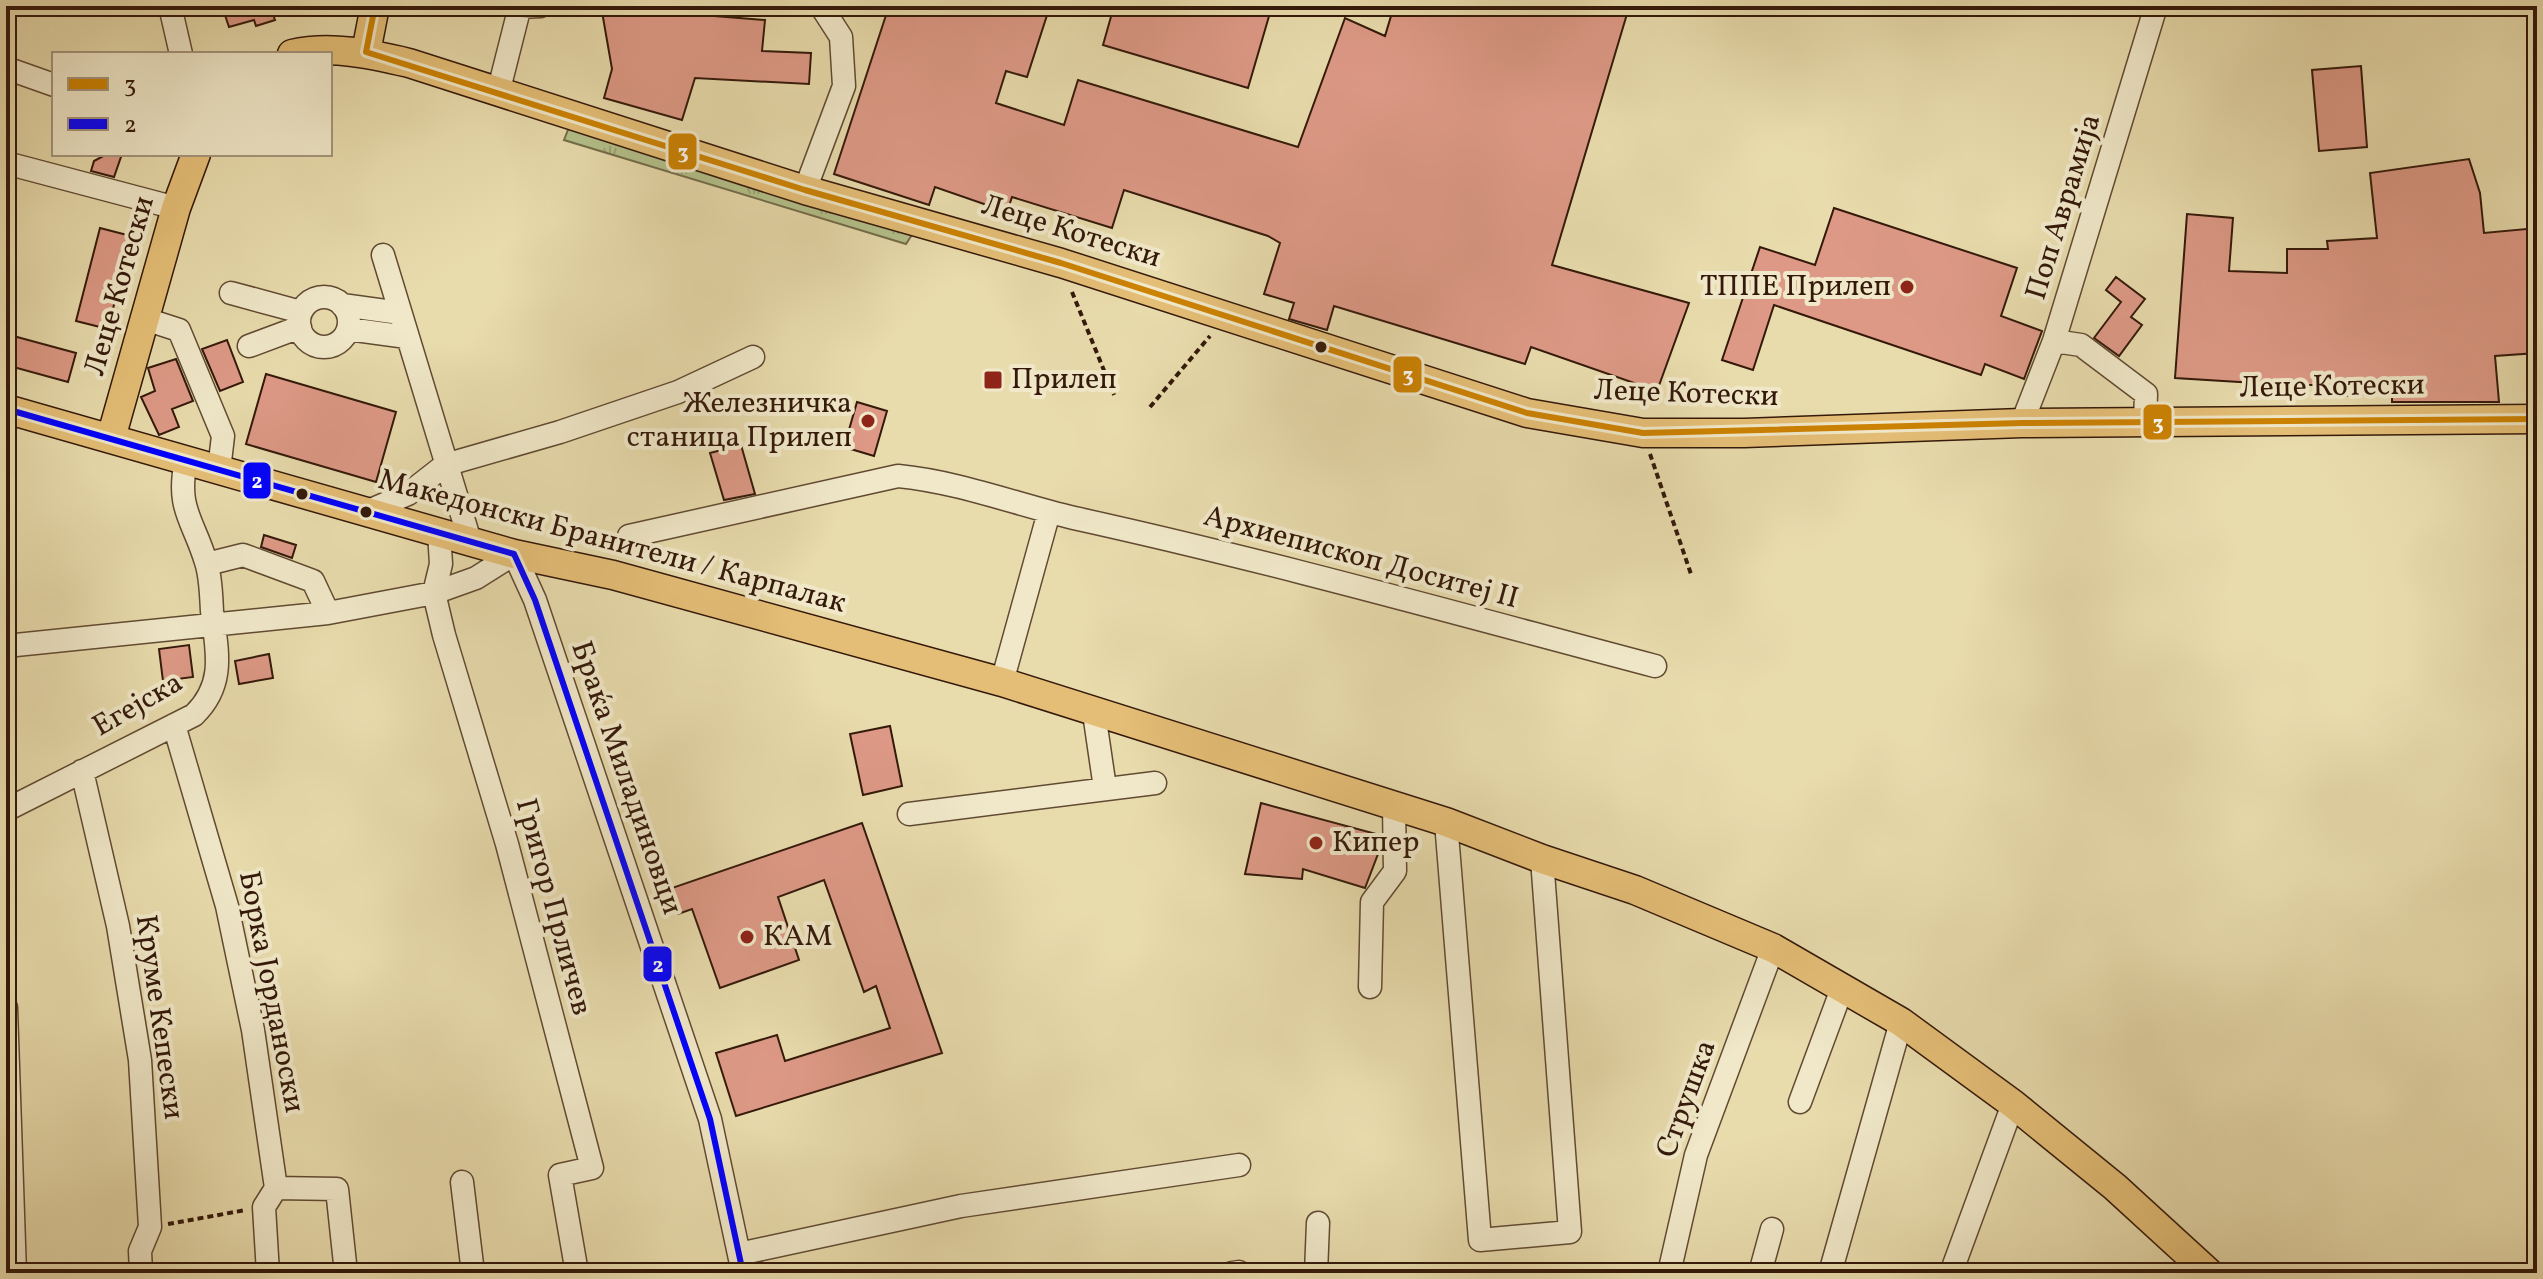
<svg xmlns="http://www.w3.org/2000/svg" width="2543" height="1279" font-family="Vollkorn,serif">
<defs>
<pattern id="grass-tufts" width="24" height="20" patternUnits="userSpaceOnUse" patternTransform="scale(2)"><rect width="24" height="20" fill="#b4c18b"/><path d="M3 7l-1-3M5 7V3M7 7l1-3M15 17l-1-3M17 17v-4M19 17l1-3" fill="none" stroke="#9ba577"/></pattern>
</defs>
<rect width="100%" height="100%" fill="#e8dbac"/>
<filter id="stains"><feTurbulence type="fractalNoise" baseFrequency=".0025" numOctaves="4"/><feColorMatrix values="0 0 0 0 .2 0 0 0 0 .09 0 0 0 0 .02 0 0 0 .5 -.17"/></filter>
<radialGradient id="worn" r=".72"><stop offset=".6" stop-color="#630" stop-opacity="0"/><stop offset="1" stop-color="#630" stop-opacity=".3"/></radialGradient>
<path fill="url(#grass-tufts)" stroke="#746d4a" stroke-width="2" d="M573 117 920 222 906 244 564 140Z"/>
<path fill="#dd9986" stroke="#34190a" stroke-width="2" d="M222 6H285L286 11 273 14 275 20 256 26 254 20 229 27Z
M601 6H716L715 16 765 20 762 51 811 53 809 84 695 78 682 120 604 98 612 69Z
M889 6H1050L1027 77 1006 71 996 103 1064 125 1078 80 1298 147 1345 18 1385 36 1394 6H1602L1627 14 1552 265 1689 303 1657 391 1531 347 1525 364 1334 306 1327 330 1289 319 1294 303 1264 294 1280 243 1268 236 1124 190 1112 228 1012 197 1007 212 935 187 929 205 834 174Z
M1114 6H1272L1248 88 1103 45Z
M2361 66 2367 147 2319 151 2312 70Z
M107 154H122L114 177 91 171 94 161Z
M2469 159 2480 193 2484 233 2537 228V353L2495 356 2499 402H2392V393L2342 396 2341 385H2288L2175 378 2187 214 2233 218 2229 271 2287 273V249H2328L2327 241 2377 238 2370 173Z
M1834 208 2017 268 2001 316 2042 331 2024 379 1985 364 1981 375 1774 305 1753 370 1722 360 1760 247 1815 265Z
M100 228 131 236 108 329 76 321Z
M2116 277 2145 299 2131 317 2142 325 2119 356 2094 338 2121 302 2106 290Z
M6 334 76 353 68 382 6 365Z
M227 340 243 382 220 391 202 349Z
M176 359 193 401 172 409 179 427 159 435 141 397 155 391 148 368Z
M266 374 396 412 376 482 246 444Z
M857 402 887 411 874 456 844 447Z
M741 445 755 494 724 500 710 453Z
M264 535 296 545 292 558 261 547Z
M189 645 193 677 163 681 159 649Z
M269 654 273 678 239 684 235 661Z
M890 726 902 786 863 795 850 734Z
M1261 803 1380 835 1381 846 1365 888 1303 869 1302 879 1245 874Z
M862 823 942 1053 736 1116 716 1053 777 1035 785 1061 890 1028 876 986 864 992 824 880 778 897 799 960 720 988 692 909 678 914 669 889Z"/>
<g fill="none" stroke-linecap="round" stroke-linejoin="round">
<g stroke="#614a32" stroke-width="25">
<path id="minor" d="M170 6 181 54
M520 7 540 6
M6 68 54 85
M498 93 520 6
M6 163 176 208
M805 190 844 86 841 37 821 6
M383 255 470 541
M231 293 301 312
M299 322a25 25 0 1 1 50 0a25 25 0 1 1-50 0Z
M342 305 400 313
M145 319 179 330 223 436 219 470
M348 329 407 337
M2054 341 2081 345 2146 394 2145 423
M249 346 300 327
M2022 423 2054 341 2156 6
M366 512 408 494 445 465 560 432 678 392 753 357
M439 532 441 564 434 593 444 635 507 844 592 1168 560 1175 577 1273
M629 536 898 476C959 482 1015 504 1074 518 1270 561 1462 615 1655 666
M207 564 243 555 313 581 328 613
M6 646 328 613 434 593 476 578 514 554 535 600 710 1119 743 1273
M1002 682 1049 512
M1094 713 1105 788
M174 725 227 906 253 1030 276 1188 264 1207 268 1273
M82 771 118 926 140 1060 150 1227 140 1251 141 1273
M6 810 194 715C226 684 217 651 212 611 211 595 211 577 206 562 193 519 176 509 186 461
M909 814 1155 783
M1446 822 1480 1240 1570 1232 1542 859
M1370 987 1372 902 1395 871 1394 805
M6 1008 15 1273
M1800 1102 1843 986
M462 1182 473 1273
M276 1188 337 1189 346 1273
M739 1254 961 1206 1239 1165
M1232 1273 1239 1272
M1316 1273 1318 1223
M1669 1273 1696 1155 1773 948
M1760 1273 1772 1229
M1830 1273 1901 1022
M1951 1273 2013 1104"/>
</g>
<g stroke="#34190a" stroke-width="31">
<path id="major" d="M366 52 375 6
M292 54C331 45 371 54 409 63L805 190 1061 263 1527 413 1643 433H1744L2022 423 2537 419
M6 409 514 554 613 575 1002 682 1446 822 1542 859 1635 890 1773 948 1901 1022 2013 1104 2115 1187 2209 1273
M111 438 176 208 196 154"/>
</g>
<path stroke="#34190a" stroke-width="4" stroke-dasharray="6 4" stroke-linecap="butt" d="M1072 292 1114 395
M1150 407 1210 336
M1650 454 1692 577
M168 1224 246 1210"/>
<use href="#minor" stroke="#f0e8c9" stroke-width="22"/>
<use href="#major" stroke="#e4be76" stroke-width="28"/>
<g stroke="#f0e8c9" stroke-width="12">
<path id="bus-1" d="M375 6 366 52 805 190 1061 263 1527 413 1643 433 2022 423 2537 419"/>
</g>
<g stroke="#f0e8c9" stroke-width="12">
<path id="bus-2" d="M6 409 514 554 535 600 710 1119 743 1273"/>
</g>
<use href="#bus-1" stroke="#cc8202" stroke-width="6"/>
<use href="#bus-2" stroke="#00f" stroke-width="6"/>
</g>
<g fill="#8f2418" stroke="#f0e8c9" stroke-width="3">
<circle cx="1907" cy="287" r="8"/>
<rect x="983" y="370" width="20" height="20" rx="4"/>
<circle cx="868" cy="421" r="8"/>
<circle cx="1316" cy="843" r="8"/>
<circle cx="747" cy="937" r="8"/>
</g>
<g fill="#34190a" stroke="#f0e8c9" stroke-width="3">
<circle cx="1321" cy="347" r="7"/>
<circle cx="302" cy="494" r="7"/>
<circle cx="366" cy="512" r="7"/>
</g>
<g text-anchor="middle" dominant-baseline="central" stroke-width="8" stroke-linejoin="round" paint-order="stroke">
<g font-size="30" fill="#34190a" stroke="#f0e8c9">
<text transform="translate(2064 207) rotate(-73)">Поп Аврамија</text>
<text transform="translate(1071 232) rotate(17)">Леце Котески</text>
<text transform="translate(120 286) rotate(-74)">Леце Котески</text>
<text transform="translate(2332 387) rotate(-1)">Леце Котески</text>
<text transform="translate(1686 394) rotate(2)">Леце Котески</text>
<text transform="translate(612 542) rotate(15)">Македонски Бранители / Карпалак</text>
<text transform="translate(1361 558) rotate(15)">Архиепископ Доситеј II</text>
<text transform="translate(138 705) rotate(-30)">Егејска</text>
<text transform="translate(626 778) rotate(71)">Браќа Миладиновци</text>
<text transform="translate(553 907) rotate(75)">Григор Прличев</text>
<text transform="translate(271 992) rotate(79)">Борка Јорданоски</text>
<text transform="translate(159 1017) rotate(82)">Круме Кепески</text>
<text transform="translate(1687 1099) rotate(-70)">Струшка</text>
</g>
<g font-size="30" fill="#34190a" stroke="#f0e8c9" text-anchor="start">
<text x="1891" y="287" text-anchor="end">ТППЕ Прилеп</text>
<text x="1011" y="380">Прилеп</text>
<text x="852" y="404" text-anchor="end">Железничка<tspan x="852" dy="34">станица Прилеп</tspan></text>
<text x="1332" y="843">Кипер</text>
<text x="763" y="937">КАМ</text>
</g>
</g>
<g stroke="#f0e8c9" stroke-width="3">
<rect x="667" y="132" width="31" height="39" rx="8" fill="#cc8202"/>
<rect x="1392" y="355" width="31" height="39" rx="8" fill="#cc8202"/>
<rect x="2142" y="403" width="31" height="38" rx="8" fill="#cc8202"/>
<rect x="242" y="461" width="30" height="39" rx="8" fill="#00f"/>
<rect x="642" y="945" width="31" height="38" rx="8" fill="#00f"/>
</g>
<g font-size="22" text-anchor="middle" font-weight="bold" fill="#fff">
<text x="683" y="159">3</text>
<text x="1408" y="382">3</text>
<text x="2158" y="430">3</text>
<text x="257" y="488">2</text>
<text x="658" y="972">2</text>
</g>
<rect width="2543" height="1279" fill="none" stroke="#e8dbac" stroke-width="32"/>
<rect x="8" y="8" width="2527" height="1263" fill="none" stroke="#34190a" stroke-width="4"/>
<rect x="16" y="16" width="2511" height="1247" fill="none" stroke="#34190a" stroke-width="2"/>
<rect x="52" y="52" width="280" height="104" fill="#f0e8c9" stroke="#a5957d" stroke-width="2"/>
<rect x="68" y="78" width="40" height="12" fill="#cc8202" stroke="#a5957d" stroke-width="2"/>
<text x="124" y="92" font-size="24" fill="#34190a">3</text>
<rect x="68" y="118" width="40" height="12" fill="#0000ff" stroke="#a5957d" stroke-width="2"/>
<text x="124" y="132" font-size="24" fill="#34190a">2</text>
<rect width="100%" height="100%" filter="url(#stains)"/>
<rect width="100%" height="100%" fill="url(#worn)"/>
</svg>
